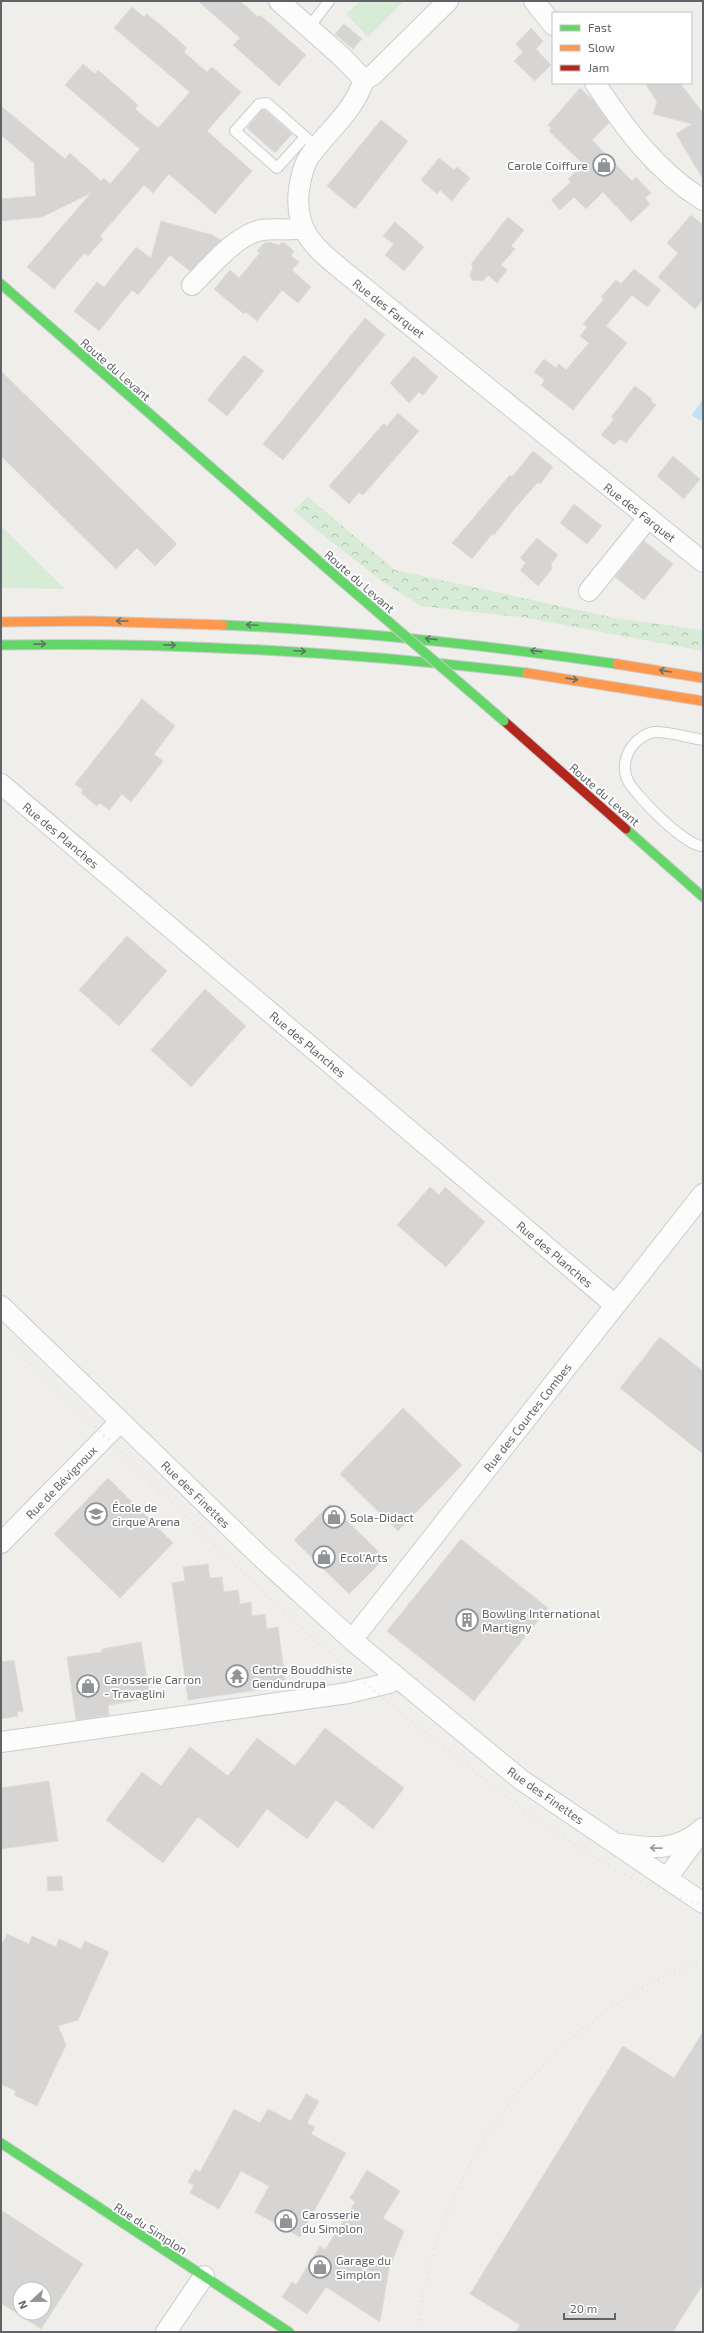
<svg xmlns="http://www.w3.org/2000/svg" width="704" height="2333" font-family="'Exo 2',sans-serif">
<defs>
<pattern id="forest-crowns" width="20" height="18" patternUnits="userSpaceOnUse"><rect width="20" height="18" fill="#d8ebd6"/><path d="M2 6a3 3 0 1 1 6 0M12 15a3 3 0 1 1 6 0" fill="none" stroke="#b2c2b1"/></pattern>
</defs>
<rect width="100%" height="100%" fill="#efeeea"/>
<path fill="url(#forest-crowns)" d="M308 497 395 570 615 618 703 630V651L528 618 421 606 383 582 293 511Z"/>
<path fill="#d8ebd6" d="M360 1H404L368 37 346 14Z
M1 526 65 589 1 588Z"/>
<path fill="#bfe0f9" d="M703 399V417L700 421 692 415Z"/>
<path fill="#d6d5d3" stroke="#deddd9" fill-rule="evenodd" d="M198 1H240L258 17 260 15 306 55 279 86 233 45 240 38Z
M132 7 144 17 147 14 163 27 187 48 184 52 207 72 212 67 241 92 207 131 252 171 215 214 169 174 153 193 144 185 100 236 103 239 88 256 84 253 54 289 27 267 91 193 42 217 1 221V199L36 196 34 163 1 135V106L65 159 70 153 101 181 104 178 110 184 140 149 65 85 83 64 95 74 98 70 138 105 135 109 158 128 190 92 114 28Z
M344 24 362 39 353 49 335 34Z
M531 28 543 41 536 49 551 65 535 81 514 61 523 52 516 44Z
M645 83H680L703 113V179L676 134 692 124 653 114 657 102Z
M580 88 593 100 609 123 592 140 632 181 636 177 651 193 645 198 650 204 631 222 603 192 586 209 574 197 560 210 551 200 571 182 568 179 583 164 549 131 551 128 548 125Z
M262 110H265L292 134 275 153 247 128Z
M381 120 408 141 355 209 327 186Z
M439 158 454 170 457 167 470 178 452 201 440 190 437 194 421 180Z
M691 215 703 225V300L695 309 658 277 678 253 667 243Z
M508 217 524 230 511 246 515 249 501 265 507 270 497 283 488 275 483 281 472 280 470 276 473 266 471 264Z
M161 221 212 235 221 240 190 271 170 255 138 295 132 290 99 331 74 311 97 282 104 287 136 247 151 258Z
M395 222 424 247 404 271 385 255 394 244 383 236Z
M269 242 279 245 283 242 294 251 291 256 299 262 292 270 311 287 298 303 282 290 257 321 246 312 244 314 214 289 230 270 239 278 260 253 257 251 264 243Z
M634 269 661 290 647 307 632 295 606 326 627 343 573 410 541 385 545 380 534 372 544 359 556 368 559 364 566 370 589 343 580 336 587 327 583 324 604 299 601 297 616 280 621 284Z
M365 318 385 335 283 460 263 444Z
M244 355 264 371 227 416 207 400Z
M414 356 438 377 423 395 419 392 409 403 390 383Z
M1 371 177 544 155 566 137 548 116 569 1 456Z
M635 386 652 399 651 401 656 405 626 443 620 439 614 445 601 435 614 419 611 417Z
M398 413 419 431 363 495 359 492 349 504 329 486 384 423 387 426Z
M533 451 553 467 540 484 538 482 516 507 494 535 492 534 472 559 452 543 510 475 512 477Z
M673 456 700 479 684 499 657 476Z
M574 504 602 526 587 544 560 523Z
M537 538 558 555 551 564 552 569 538 586 520 570 526 563 520 558Z
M644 541 673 564 644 600 615 577Z
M142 699 175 726 154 754 163 761 131 802 122 794 109 810 100 803 97 806 81 793 83 790 75 784Z
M127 936 167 971 119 1026 79 990Z
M205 989 246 1026 191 1087 151 1050Z
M430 1187 439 1195 445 1187 485 1222 446 1267 397 1225Z
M660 1337 703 1371V1454L620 1388Z
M403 1408 462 1465 398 1531 340 1474Z
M108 1478 173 1543 120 1598 54 1534Z
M330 1504 385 1558 349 1594 294 1540Z
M461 1539 548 1608 474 1701 387 1631Z
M208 1564 210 1578 222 1577 224 1592 238 1590 240 1604 251 1602 252 1616 265 1614 267 1629 278 1627 286 1686 188 1700 172 1583 185 1581 183 1567Z
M141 1642 150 1698 108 1705 109 1715 76 1720 67 1657 102 1652V1649Z
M14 1660 23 1711 17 1712 18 1716 1 1719V1662Z
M325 1728 404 1788 373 1829 336 1800 307 1839 267 1809 238 1848 198 1817 163 1863 106 1820 142 1772 161 1786 190 1747 228 1776 257 1738 295 1766Z
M49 1781 58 1841 1 1849V1788Z
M62 1876 63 1890 48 1891 47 1877Z
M7 1934 29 1944 32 1936 56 1947 59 1939 81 1949 85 1941 109 1952 78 2020 58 2026 66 2045 37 2106 14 2095 16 2091 1 2084V1946Z
M703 2032V2284L673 2332H516L520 2325 470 2294 623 2046 674 2078Z
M306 2094 319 2101 307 2123 315 2127 311 2134 346 2153 300 2237 255 2212 269 2186 241 2171 219 2209 190 2193 194 2185 188 2182 195 2169 200 2172 234 2109 260 2123 268 2109 291 2121Z
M367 2170 400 2191 383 2218 404 2231 389 2269 380 2322 326 2287 307 2314 282 2297 292 2282 296 2285 320 2246 325 2250 355 2202 350 2198Z
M1 2210 83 2264 41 2329 1 2303ZM20 2289H44V2313H20Z"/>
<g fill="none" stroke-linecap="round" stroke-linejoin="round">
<g stroke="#cbcccc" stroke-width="12">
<path id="lane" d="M309 27 329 1
M305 137 277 168 235 131 259 104 267 103 318 148
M703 740C689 738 668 731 654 732 647 733 638 739 634 744 625 754 622 769 628 781 636 796 686 847 703 846"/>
</g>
<g stroke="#cbcccc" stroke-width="22">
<path id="street" d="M279 1 342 57 364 80
M534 1 553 25
M364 80C352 114 329 129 309 157 303 166 301 178 299 189 294 230 313 246 342 270L703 562
M364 80 373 75 448 1
M595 83C625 128 656 171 703 200
M192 285C209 268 238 233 262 230 276 228 289 231 303 228
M589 591 648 518
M1 784 615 1305
M1 1306 260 1556 352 1640 520 1779 703 1903
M1 1543 120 1422
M352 1640 703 1194
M1 1742 348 1693 389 1683 396 1678
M621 1844C653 1849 678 1851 703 1828
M667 1878 698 1836
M166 2332 204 2276"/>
</g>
<g stroke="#cacacb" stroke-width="11">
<path id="fast" d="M1 284 338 578
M223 625C355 631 486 645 617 664
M1 645C179 642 350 652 527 673
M626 829 703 897
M1 2143 289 2332"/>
</g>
<g stroke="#cacacb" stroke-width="11">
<path id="slow" d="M1 622 89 621 223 625
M617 664 703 678
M527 673 703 701"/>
</g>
<g stroke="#cacacb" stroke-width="11">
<path id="jam" d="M504 721 626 829"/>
</g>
<use href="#lane" stroke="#fdfcfc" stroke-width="10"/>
<use href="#street" stroke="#fdfcfc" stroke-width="20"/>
<use href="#fast" stroke="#63d668" stroke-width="9"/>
<use href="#slow" stroke="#ff974d" stroke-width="9"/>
<use href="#jam" stroke="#b3261e" stroke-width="9"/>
<path stroke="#e4e4e4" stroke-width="3" stroke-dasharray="1 5" stroke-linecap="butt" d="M1 1334C101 1431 197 1531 299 1625 351 1673 406 1717 461 1761 535 1819 610 1879 703 1905
M417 2332C438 2164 543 2021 703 1960"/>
<g stroke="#cacacb" stroke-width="11" stroke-linecap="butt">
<path id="fast-bridge" d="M338 578 504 721"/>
</g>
<use href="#fast-bridge" stroke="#63d668" stroke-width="9"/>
</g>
<defs><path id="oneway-shaft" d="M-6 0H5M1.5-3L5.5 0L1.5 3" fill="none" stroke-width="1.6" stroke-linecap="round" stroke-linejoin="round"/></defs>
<g stroke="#607468">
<use href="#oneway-shaft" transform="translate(122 621) rotate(-180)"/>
<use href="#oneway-shaft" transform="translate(252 625) rotate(-177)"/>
<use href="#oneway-shaft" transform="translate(431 639) rotate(-174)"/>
<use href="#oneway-shaft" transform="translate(40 644) rotate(-1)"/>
<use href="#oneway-shaft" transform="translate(170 645) rotate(1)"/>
<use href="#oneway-shaft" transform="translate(300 651) rotate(3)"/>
<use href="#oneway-shaft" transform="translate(536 651) rotate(-173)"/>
<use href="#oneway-shaft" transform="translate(665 671) rotate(-170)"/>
<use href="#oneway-shaft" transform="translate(572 679) rotate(8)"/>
</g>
<use stroke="#96999c" href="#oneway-shaft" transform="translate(656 1848) rotate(-179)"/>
<defs>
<g id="shop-ring" transform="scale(1.15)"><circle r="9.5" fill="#fff" stroke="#919496" stroke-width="1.5"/><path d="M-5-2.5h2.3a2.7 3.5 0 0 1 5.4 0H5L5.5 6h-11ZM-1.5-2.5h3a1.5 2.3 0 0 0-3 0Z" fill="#919496"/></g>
<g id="school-ring" transform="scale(1.15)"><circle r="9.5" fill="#fff" stroke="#919496" stroke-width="1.5"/><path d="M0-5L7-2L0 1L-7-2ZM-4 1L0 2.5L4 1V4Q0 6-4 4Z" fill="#919496"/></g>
<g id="building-ring" transform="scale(1.15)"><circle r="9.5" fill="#fff" stroke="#919496" stroke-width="1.5"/><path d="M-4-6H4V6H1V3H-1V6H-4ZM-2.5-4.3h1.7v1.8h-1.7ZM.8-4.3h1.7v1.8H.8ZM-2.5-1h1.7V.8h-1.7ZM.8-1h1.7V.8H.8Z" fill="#919496"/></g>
<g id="temple-ring" transform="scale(1.15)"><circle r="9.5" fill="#fff" stroke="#919496" stroke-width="1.5"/><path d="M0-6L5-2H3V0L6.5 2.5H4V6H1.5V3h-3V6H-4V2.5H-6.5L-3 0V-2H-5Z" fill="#919496"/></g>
</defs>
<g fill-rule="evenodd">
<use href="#shop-ring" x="604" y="165"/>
<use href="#school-ring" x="96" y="1514"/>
<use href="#shop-ring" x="334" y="1517"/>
<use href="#shop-ring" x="324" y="1557"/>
<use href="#building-ring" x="467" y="1620"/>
<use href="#temple-ring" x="237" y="1676"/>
<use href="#shop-ring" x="88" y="1686"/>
<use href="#shop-ring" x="286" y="2221"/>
<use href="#shop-ring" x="320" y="2267"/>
</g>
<g text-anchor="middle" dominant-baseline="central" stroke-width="3.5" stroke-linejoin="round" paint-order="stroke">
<g font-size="12" fill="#5f6368" stroke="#fff" text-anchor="start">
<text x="588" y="165" text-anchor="end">Carole Coiffure</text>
<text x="112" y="1507">École de<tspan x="112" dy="14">cirque Arena</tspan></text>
<text x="350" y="1517">Sola-Didact</text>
<text x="340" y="1557">Ecol'Arts</text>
<text x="482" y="1613">Bowling International<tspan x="482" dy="14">Martigny</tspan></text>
<text x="252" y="1669">Centre Bouddhiste<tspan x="252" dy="14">Gendundrupa</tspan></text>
<text x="104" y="1679">Carosserie Carron<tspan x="104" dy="14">- Travaglini</tspan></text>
<text x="302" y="2214">Carosserie<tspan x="302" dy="14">du Simplon</tspan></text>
<text x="336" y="2260">Garage du<tspan x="336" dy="14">Simplon</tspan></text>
</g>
<g font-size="12" fill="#5f6368" stroke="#fff">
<text transform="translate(389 308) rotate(38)">Rue des Farquet</text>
<text transform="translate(116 369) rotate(41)">Route du Levant</text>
<text transform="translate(640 512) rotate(38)">Rue des Farquet</text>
<text transform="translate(360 581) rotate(41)">Route du Levant</text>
<text transform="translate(605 794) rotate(41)">Route du Levant</text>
<text transform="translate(61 835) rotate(40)">Rue des Planches</text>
<text transform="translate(308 1044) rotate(40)">Rue des Planches</text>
<text transform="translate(555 1254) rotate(40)">Rue des Planches</text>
<text transform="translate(527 1417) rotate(-52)">Rue des Courtes Combes</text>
<text transform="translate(61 1482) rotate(-46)">Rue de Bévignoux</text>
<text transform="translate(196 1494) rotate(44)">Rue des Finettes</text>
<text transform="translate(546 1795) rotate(35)">Rue des Finettes</text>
<text transform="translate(151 2228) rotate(33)">Rue du Simplon</text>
</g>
</g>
<rect width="704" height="2333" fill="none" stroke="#5f6368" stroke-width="4"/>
<rect x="552" y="12" width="140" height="72" fill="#ffffff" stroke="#bfc1c3"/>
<rect x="560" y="25" width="20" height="6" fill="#63d668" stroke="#bfc1c3"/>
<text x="588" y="32" font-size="12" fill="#5f6368">Fast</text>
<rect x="560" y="45" width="20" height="6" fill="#ff974d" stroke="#bfc1c3"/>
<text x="588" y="52" font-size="12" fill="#5f6368">Slow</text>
<rect x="560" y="65" width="20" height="6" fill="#b3261e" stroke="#bfc1c3"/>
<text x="588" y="72" font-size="12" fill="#5f6368">Jam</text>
<g transform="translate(32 2301) rotate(248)"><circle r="19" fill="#ffffff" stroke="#bfc1c3"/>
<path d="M0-3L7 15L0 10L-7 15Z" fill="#919496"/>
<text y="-6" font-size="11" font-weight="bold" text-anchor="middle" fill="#5f6368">N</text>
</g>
<path d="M564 2313v6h51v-6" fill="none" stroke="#5f6368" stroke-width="2"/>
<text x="570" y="2313" font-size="12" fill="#5f6368" stroke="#ffffff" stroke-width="3" paint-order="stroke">20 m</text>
</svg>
